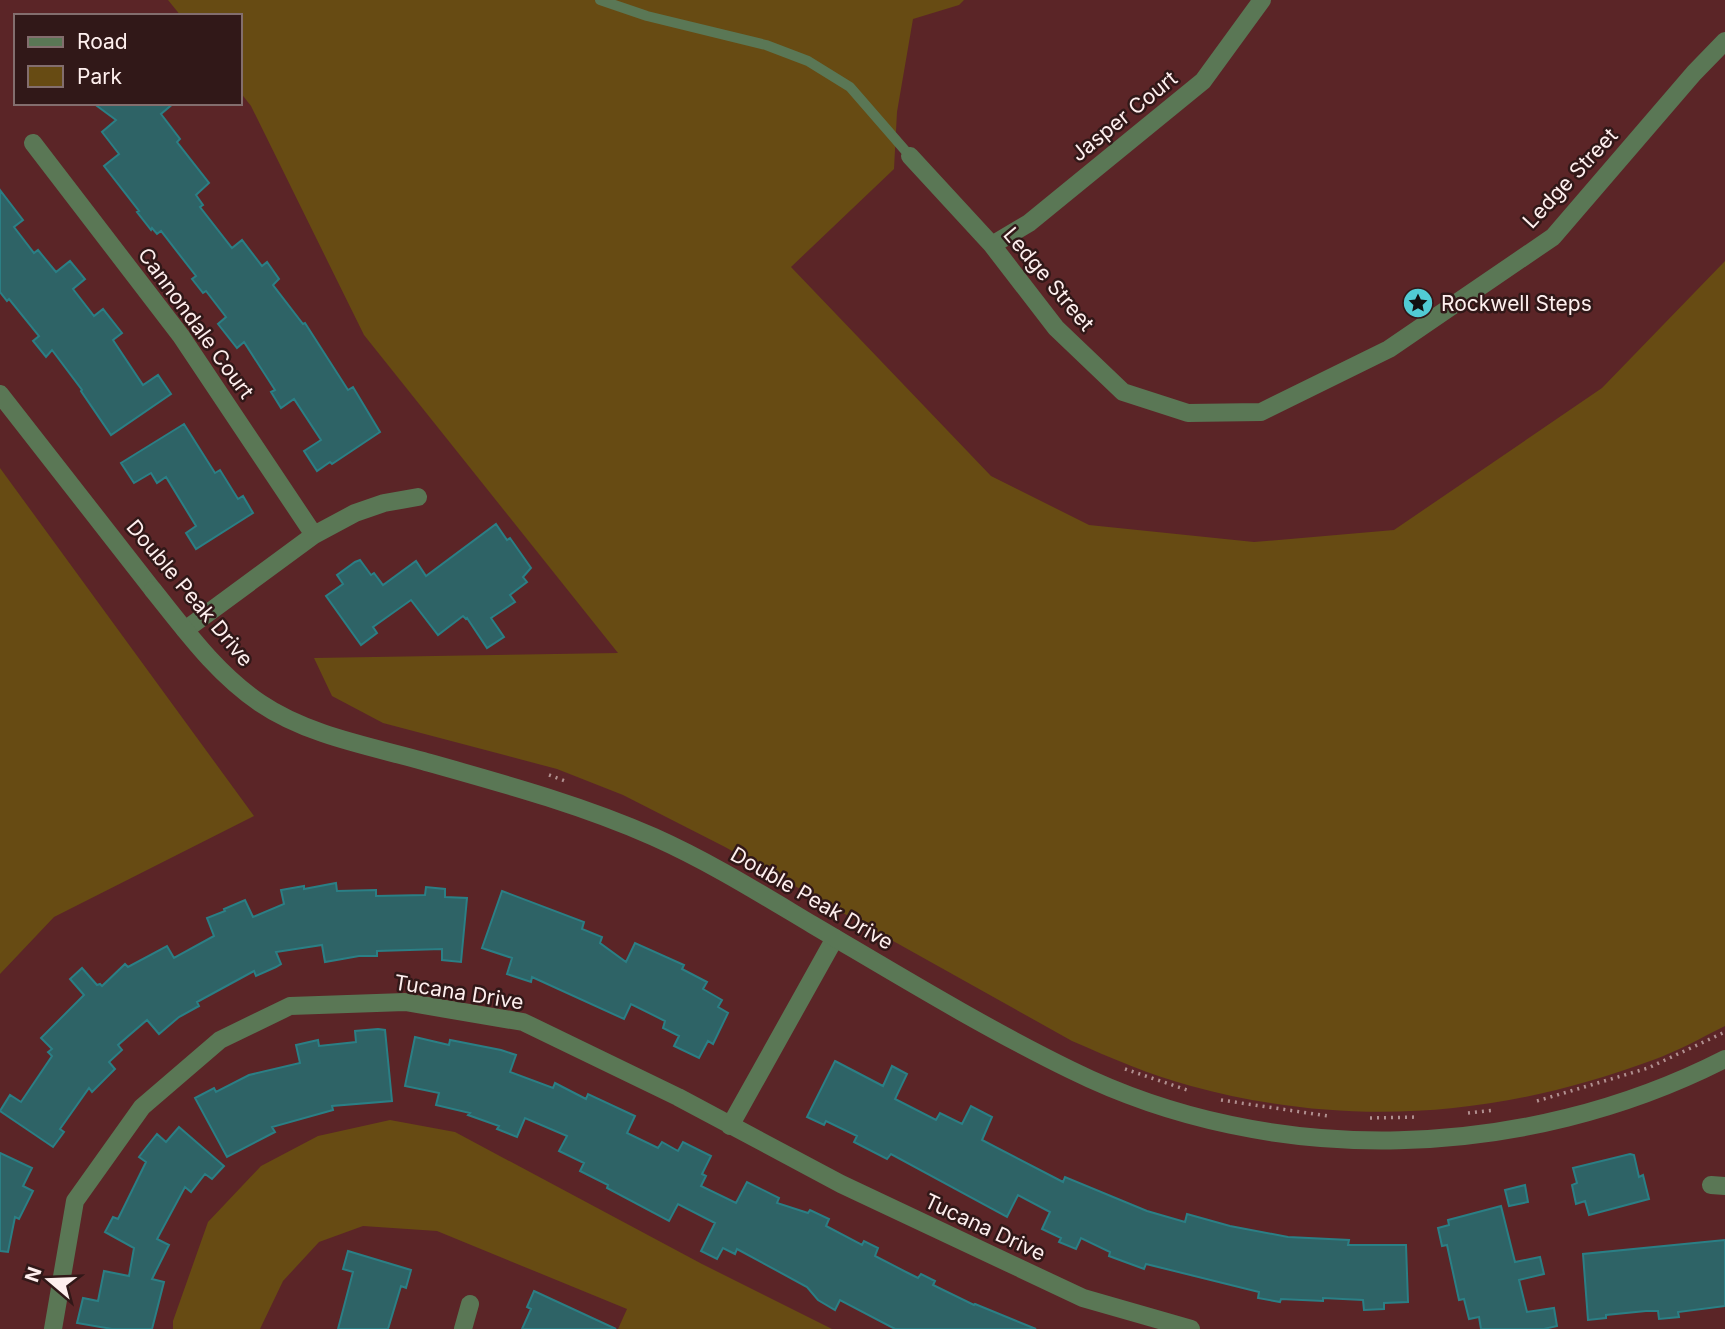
<svg xmlns="http://www.w3.org/2000/svg" width="1725" height="1329" font-family="Inter,sans-serif">
<rect width="100%" height="100%" fill="#5b2527"/>
<path fill="#674b13" d="M168 0H964L959 5 913 19 897 112 894 169 791 267 991 476 1089 525 1254 542 1394 530 1602 388 1725 261V1026C1701 1038 1678 1051 1653 1060 1500 1117 1349 1129 1191 1086 1150 1075 1111 1058 1072 1041L725 847 623 795 557 769 383 723 332 696 314 658 618 653 364 335 251 106 240 92V16H181Z
M0 468 254 816 54 917 0 974Z
M390 1120 455 1132 702 1264 832 1329H618L627 1309 437 1231 363 1226 319 1242 283 1281 260 1329H173V1321L208 1222 261 1166 318 1136Z"/>
<path fill="#2e6366" stroke="#2b7f85" stroke-width="2" d="M93 103H174L161 114 180 139 177 142 209 183 196 195 203 205 200 207 232 248 242 240 262 266 267 262 279 279 273 285 303 324 305 323 348 390 353 387 380 432 332 464 330 462 317 471 304 451 321 440 294 399 281 408 271 392 275 390 244 342 237 348 218 324 226 317 206 291 203 293 192 279 196 276 161 231 157 234 152 228 151 230 137 212 139 211 104 166 119 154 102 132 116 120Z
M0 190 23 220 14 227 34 253 38 250 56 272 70 261 85 279 73 289 94 316 103 309 122 333 113 340 143 385 158 375 171 394 111 435 81 391 82 390 52 350 46 357 33 341 39 336 9 299 7 301 0 292Z
M184 424 215 473 220 470 238 499 243 496 253 513 196 549 186 533 196 526 166 477 157 483 151 473 134 483 121 463Z
M496 524 507 540 510 538 531 568 523 577 527 582 510 595 515 602 491 618 504 637 487 648 467 618 466 619 463 616 438 635 411 600 373 627 377 633 361 645 326 596 343 584 337 575 355 562 360 560 371 575 374 573 383 585 416 561 426 576Z
M336 883 337 891 376 890V896L425 895 426 887 445 889V897L467 898 461 962 442 960V949L377 951V956H359L325 962 322 945 276 952 281 964 276 967 256 976 254 971 197 1002 199 1006 179 1017 159 1034 147 1020 118 1045 122 1050 109 1062 115 1069 92 1092 89 1088 60 1129 64 1132 53 1147 0 1111 10 1095 21 1102 52 1056 48 1052 52 1049 41 1038 84 995 70 979 82 968 97 985 100 984 102 986 125 964 128 967 167 946 174 958 214 936 207 918 225 911 224 909 245 900 253 917 284 904 281 890 304 886V889Z
M502 891 584 922 582 929 602 937 600 943 626 962 635 943 684 965 682 969 707 982 703 989 722 1000 718 1007 728 1013 713 1044 708 1041 699 1058 674 1046 679 1036 663 1028 665 1021 631 1004 624 1019 532 977 531 982 507 974 512 958 482 948Z
M378 1029 385 1030 392 1101 332 1106 333 1110 272 1127 275 1132 227 1157 195 1098 214 1088 216 1092 249 1075 300 1063 296 1045 318 1040 319 1046 356 1042 355 1031Z
M415 1037 449 1045 450 1040 501 1050 516 1055 510 1072 553 1088 555 1083 586 1099 588 1094 635 1116 627 1133 658 1148 662 1142 678 1151 683 1142 711 1156 702 1174 706 1176 701 1186 736 1203 747 1182 779 1198 777 1203 808 1213 810 1210 829 1219 826 1226 862 1245 864 1241 878 1248 875 1256 908 1273 918 1278 921 1274 935 1281 933 1285 974 1305 975 1304 1036 1329H895L840 1300 835 1310 818 1300 807 1287 737 1249 735 1254 723 1248 717 1259 701 1251 715 1223 678 1204 669 1221 607 1188 608 1185 580 1171 584 1163 559 1151 567 1136 525 1118 517 1137 497 1129 499 1126 468 1115 470 1113 436 1105 439 1093 405 1086Z
M835 1061 883 1086 892 1066 907 1074 895 1099 936 1120 940 1113 962 1124 971 1106 992 1117 982 1140 1063 1182 1065 1177 1147 1211 1185 1222 1187 1214 1230 1226 1288 1237 1349 1240 1348 1245H1406L1408 1302 1384 1303V1309L1364 1310 1363 1300 1323 1298V1301L1281 1299 1280 1302 1258 1298 1259 1292 1146 1264 1144 1269 1109 1256 1110 1252 1081 1238 1076 1249 1059 1242 1061 1238 1042 1229 1050 1212 1018 1195 1007 1217 891 1154 887 1159 854 1142 857 1136 826 1121 824 1125 807 1117Z
M179 1127 224 1166 212 1179 205 1174 191 1192 185 1187 157 1239 169 1245 152 1279 164 1282 152 1329H112L77 1323 83 1298 98 1301 104 1271 129 1276 134 1248 105 1232 113 1217 118 1219 146 1162 139 1157 145 1149 157 1134 166 1142Z
M0 1153 32 1168 23 1186 33 1191 19 1219 15 1217 8 1252 0 1251Z
M1630 1154 1634 1155 1639 1177 1643 1175 1649 1199 1589 1215 1585 1201 1576 1204 1572 1185 1577 1183 1573 1168Z
M1525 1185 1528 1202 1509 1206 1505 1190Z
M1501 1206 1515 1262 1540 1257 1544 1274 1519 1280 1527 1312 1554 1308 1557 1326 1544 1329H1481L1479 1317 1469 1319 1464 1299 1459 1300 1447 1245 1442 1246 1438 1228 1449 1225 1448 1220Z
M1725 1240V1306L1678 1312 1679 1317 1659 1319 1658 1311H1646L1606 1315V1318L1588 1320 1583 1254Z
M348 1251 411 1270 406 1288 401 1286 388 1329H338L353 1272 343 1269Z
M534 1291 616 1329H522L531 1309 527 1307Z"/>
<g fill="none" stroke-linecap="round" stroke-linejoin="round">
<path stroke="#b08f8f" stroke-width="3.5" stroke-dasharray="2 5" stroke-linecap="butt" d="M549 775 565 781
M1125 1069 1190 1091
M1221 1100 1328 1116
M1537 1101 1648 1068 1725 1032
M1468 1113 1495 1110
M1370 1118 1419 1117"/>
<path stroke="#5a7755" stroke-width="10" d="M600 0 647 16 766 45 808 61 850 87 910 156"/>
<path stroke="#5a7755" stroke-width="18" d="M33 143 181 336 314 535
M910 156 992 245 1056 328 1123 392 1188 413 1261 412 1389 349 1553 237 1694 73 1725 41
M992 245 1029 223 1203 81 1262 0
M0 394 153 590
M185 630 314 535 355 513 384 503 418 497
M730 1126 835 938
M1711 1185 1725 1186
M53 1329 75 1201 142 1107 220 1040 290 1006 405 1002 523 1022 678 1097 841 1184 1083 1298 1191 1329
M463 1329 470 1304"/>
<path stroke="#5a7755" stroke-width="18" d="M153 590C186 631 216 673 260 703 307 735 369 746 423 761 501 783 579 804 654 837 710 862 761 894 813 925 898 975 983 1027 1071 1070 1273 1170 1525 1161 1725 1059"/>
</g>
<defs>
<g id="sight-disc" transform="scale(1.575)"><circle r="9.5" fill="#51ccd4" stroke="#311818"/><path d="M0-6L1.8-2.2L6-1.7L2.9 1.2L3.7 5.4L0 3.3L-3.7 5.4L-2.9 1.2L-6-1.7L-1.8-2.2Z" fill="#111"/></g>
</defs>
<g fill-rule="evenodd">
<use href="#sight-disc" x="1418" y="303"/>
</g>
<g text-anchor="middle" dominant-baseline="central" stroke-width="5" stroke-linejoin="round" paint-order="stroke">
<g font-size="21" fill="#feefee" stroke="#311818">
<text transform="translate(1124 116) rotate(-39)">Jasper Court</text>
<text transform="translate(1570 178) rotate(-47)">Ledge Street</text>
<text transform="translate(1049 279) rotate(50)">Ledge Street</text>
<text transform="translate(196 323) rotate(54)">Cannondale Court</text>
<text transform="translate(190 593) rotate(50)">Double Peak Drive</text>
<text transform="translate(812 898) rotate(30)">Double Peak Drive</text>
<text transform="translate(459 992) rotate(9)">Tucana Drive</text>
<text transform="translate(985 1227) rotate(25)">Tucana Drive</text>
</g>
<g font-size="21" fill="#feefee" stroke="#311818" text-anchor="start">
<text x="1441" y="303">Rockwell Steps</text>
</g>
</g>
<rect x="14" y="14" width="228" height="91" fill="#311818" stroke="#836e6e" stroke-width="2"/>
<rect x="28" y="37" width="35" height="10" fill="#5a7755" stroke="#836e6e" stroke-width="2"/>
<text x="77" y="49" font-size="21" fill="#feefee">Road</text>
<rect x="28" y="66" width="35" height="21" fill="#674b13" stroke="#836e6e" stroke-width="2"/>
<text x="77" y="84" font-size="21" fill="#feefee">Park</text>
<g transform="translate(49 1280) rotate(289)" stroke="#311818" stroke-width="5" paint-order="stroke">
<path d="M0-5L12 26L0 18L-12 26Z" fill="#feefee"/>
<text y="-10" font-size="19" font-weight="bold" text-anchor="middle" fill="#feefee">N</text>
</g>
</svg>
